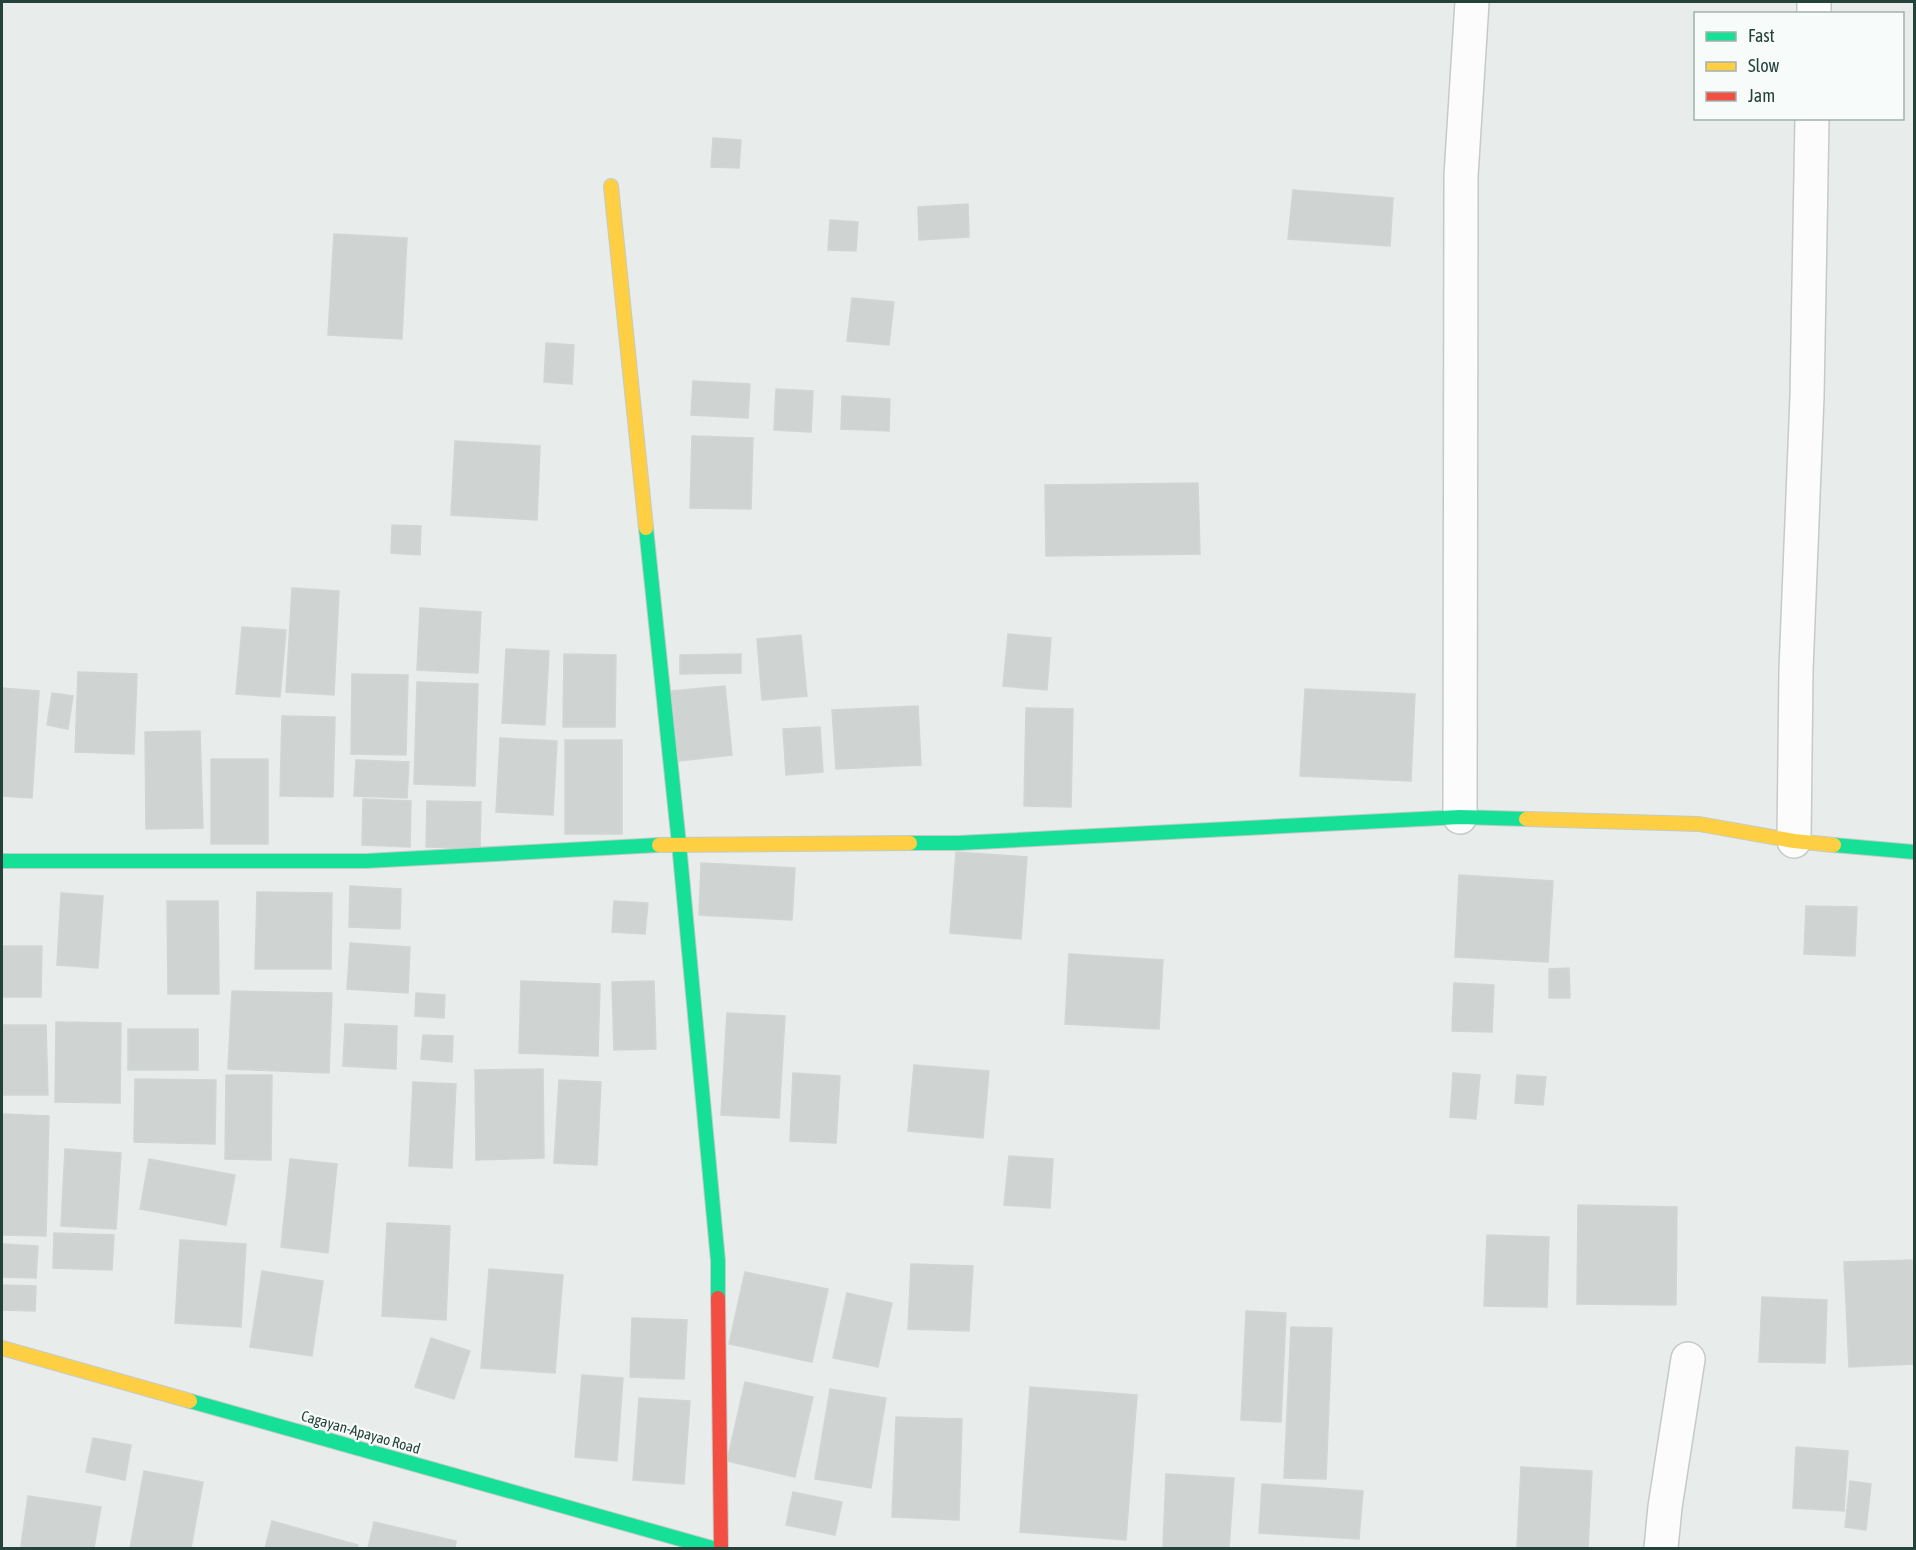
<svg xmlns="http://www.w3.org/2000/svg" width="1916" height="1550" font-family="'Asap Condensed',sans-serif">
<rect width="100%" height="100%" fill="#e8edeb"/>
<path fill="#cfd4d2" stroke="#d1d6d4" stroke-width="1.5" d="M713 138 741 140 739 168 711 167Z
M1293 190 1393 198 1390 246 1288 239Z
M968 204 969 237 919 240 918 207Z
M830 220 858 222 856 251 828 250Z
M334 234 407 238 402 339 328 335Z
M852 298 894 302 889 345 847 341Z
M546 343 574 345 572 384 544 382Z
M693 381 750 384 748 418 691 415Z
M776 389 813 391 811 432 774 430Z
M842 396 890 399 889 431 841 429Z
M692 436 753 438 751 509 690 508Z
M455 441 540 446 537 520 451 515Z
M1198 483 1200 554 1046 556 1045 485Z
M392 525 421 526 420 555 391 553Z
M292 588 339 591 334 695 286 692Z
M420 608 481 612 478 673 417 670Z
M242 627 286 630 280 697 236 694Z
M1008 634 1051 638 1047 690 1003 686Z
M801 635 807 696 762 700 757 639Z
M506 649 549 651 545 725 502 723Z
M564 654 616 655 615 727H563Z
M741 654V673L680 674V655Z
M78 672 137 674 134 754 75 752Z
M352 674 408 675 406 755 351 754Z
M417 682 478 684 475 786 414 784Z
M725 686 732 755 679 761 671 691Z
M2 688 39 691 32 798 2 796Z
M1305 689 1415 694 1411 781 1300 776Z
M52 693 73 696 68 729 47 725Z
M918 706 921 765 836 769 832 710Z
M1026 708 1073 709 1071 807 1024 806Z
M282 716 335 717 333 797 280 796Z
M820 727 823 772 786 775 783 729Z
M200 731 203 828 146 829 145 732Z
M500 738 557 741 553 815 496 812Z
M565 740H622V834H565Z
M211 759H268V844H211Z
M356 760 409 762 407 798 354 796Z
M363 799 411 801 410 847 362 845Z
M427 801 481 802 480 848 426 847Z
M956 852 1027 857 1021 939 950 933Z
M701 863 795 868 792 920 699 915Z
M1459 875 1553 881 1548 962 1455 957Z
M350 886 401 889 400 929 349 927Z
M257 892 332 893 331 969H255Z
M61 893 103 896 98 968 57 965Z
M167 901H218L219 994H168Z
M614 901 648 903 645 934 612 932Z
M1806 906 1857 907 1855 956 1804 954Z
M350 943 410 947 408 993 347 989Z
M2 946H42L41 997H2Z
M1069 954 1163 960 1159 1029 1065 1024Z
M1569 968 1570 998H1549V969Z
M521 981 600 984 598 1056 519 1053Z
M654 981 656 1049 614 1050 612 982Z
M1454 983 1494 985 1492 1032 1452 1031Z
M232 991 332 993 329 1073 228 1069Z
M416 993 445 995 444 1018 415 1016Z
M727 1013 785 1016 779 1118 721 1115Z
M56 1022 121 1023 120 1103 55 1102Z
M345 1024 397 1026 396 1069 343 1066Z
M2 1025H46L48 1095H2Z
M128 1029H198V1070H128Z
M423 1035 453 1036 452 1062 421 1059Z
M914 1065 989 1071 983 1138 908 1131Z
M543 1069 544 1158 476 1160 475 1070Z
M793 1073 840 1076 836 1143 790 1141Z
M1453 1073 1480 1075 1476 1119 1450 1117Z
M226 1075H272L271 1160 225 1159Z
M1517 1075 1546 1077 1543 1105 1515 1103Z
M135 1079 216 1080 215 1144 134 1142Z
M559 1080 601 1082 597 1165 554 1163Z
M413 1082 456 1084 452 1168 409 1166Z
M2 1114 49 1116 46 1236 2 1235Z
M65 1149 121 1153 116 1229 61 1226Z
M1009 1156 1053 1159 1050 1208 1004 1205Z
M149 1159 235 1175 226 1225 140 1209Z
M290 1159 337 1164 328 1253 281 1247Z
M1578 1205 1677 1207 1676 1305 1577 1304Z
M387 1223 450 1226 446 1320 382 1316Z
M54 1233 114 1235 112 1270 53 1268Z
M1487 1235 1549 1237 1547 1307 1484 1306Z
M180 1240 246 1244 241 1327 175 1323Z
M2 1244 38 1246 36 1278 2 1277Z
M1912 1260 1914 1364 1849 1367 1844 1262Z
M911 1264 973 1266 969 1331 908 1329Z
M489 1269 563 1275 555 1373 481 1368Z
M262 1271 323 1281 312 1356 250 1347Z
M745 1272 828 1289 812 1362 729 1344Z
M2 1285 36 1286 35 1311 2 1310Z
M847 1293 892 1303 878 1367 833 1358Z
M1762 1297 1827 1300 1825 1363 1759 1362Z
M1246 1311 1286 1313 1281 1422 1241 1420Z
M632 1318 687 1320 684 1379 630 1377Z
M1291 1327 1332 1328 1326 1479 1284 1478Z
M431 1338 470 1351 454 1399 415 1387Z
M582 1375 623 1378 617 1461 575 1457Z
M745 1382 813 1397 795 1477 727 1461Z
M1030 1387 1137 1395 1126 1540 1020 1532Z
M830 1389 886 1398 871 1488 815 1479Z
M639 1398 690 1401 684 1484 633 1480Z
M896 1417 962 1419 959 1520 892 1517Z
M93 1438 131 1445 125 1480 86 1472Z
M1796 1447 1848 1451 1844 1511 1793 1508Z
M1521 1467 1592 1471 1588 1548H1517Z
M144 1471 203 1482 191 1548H130Z
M1166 1474 1234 1478 1229 1548H1163Z
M1850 1481 1871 1484 1866 1530 1845 1527Z
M1262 1484 1363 1491 1359 1539 1259 1533Z
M793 1492 842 1502 835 1535 786 1525Z
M28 1496 101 1507 94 1548H37L21 1546Z
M272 1521 358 1545 357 1548H265Z
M374 1522 456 1541 455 1548H368Z"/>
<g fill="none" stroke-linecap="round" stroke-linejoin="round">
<g stroke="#c5cac8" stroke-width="36">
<path id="street" d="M1814 14V2
M1460 817 1461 176 1472 2
M1794 841 1796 670 1807 397 1812 118
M1661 1548 1665 1507 1688 1359"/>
</g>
<g stroke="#c3cbc8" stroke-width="16">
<path id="fast" d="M646 528 679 844 718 1261V1298
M910 843H958L1460 817 1526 819
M1834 845 1914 852
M2 861H366L659 845
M190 1401 712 1548"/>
</g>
<g stroke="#c3cbc8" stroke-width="16">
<path id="slow" d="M611 186 646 528
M1526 819 1699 824 1794 841 1834 845
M659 845 910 843
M2 1348 190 1401"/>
</g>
<g stroke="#c3cbc8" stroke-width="16">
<path id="jam" d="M718 1298 721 1548"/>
</g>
<use href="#street" stroke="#fcfcfc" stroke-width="33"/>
<use href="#fast" stroke="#16e098" stroke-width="14"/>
<use href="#slow" stroke="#ffcf43" stroke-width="14"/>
<use href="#jam" stroke="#f24e42" stroke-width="14"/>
</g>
<g text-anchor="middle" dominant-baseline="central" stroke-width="4.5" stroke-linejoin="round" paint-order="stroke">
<g font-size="15" fill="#24423a" stroke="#f7fbf9">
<text transform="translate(361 1432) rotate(16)">Cagayan-Apayao Road</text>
</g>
</g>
<rect width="1916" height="1550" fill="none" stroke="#24423a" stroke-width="6"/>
<rect x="1694" y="12" width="210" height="108" fill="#f7fbf9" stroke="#a3b1ad" stroke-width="1.5"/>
<rect x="1706" y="32" width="30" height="9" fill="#16e098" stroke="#a3b1ad" stroke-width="1.5"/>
<text x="1748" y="42" font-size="18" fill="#24423a">Fast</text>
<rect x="1706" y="62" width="30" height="9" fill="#ffcf43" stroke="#a3b1ad" stroke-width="1.5"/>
<text x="1748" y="72" font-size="18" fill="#24423a">Slow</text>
<rect x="1706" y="92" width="30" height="9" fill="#f24e42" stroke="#a3b1ad" stroke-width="1.5"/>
<text x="1748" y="102" font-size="18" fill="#24423a">Jam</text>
</svg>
